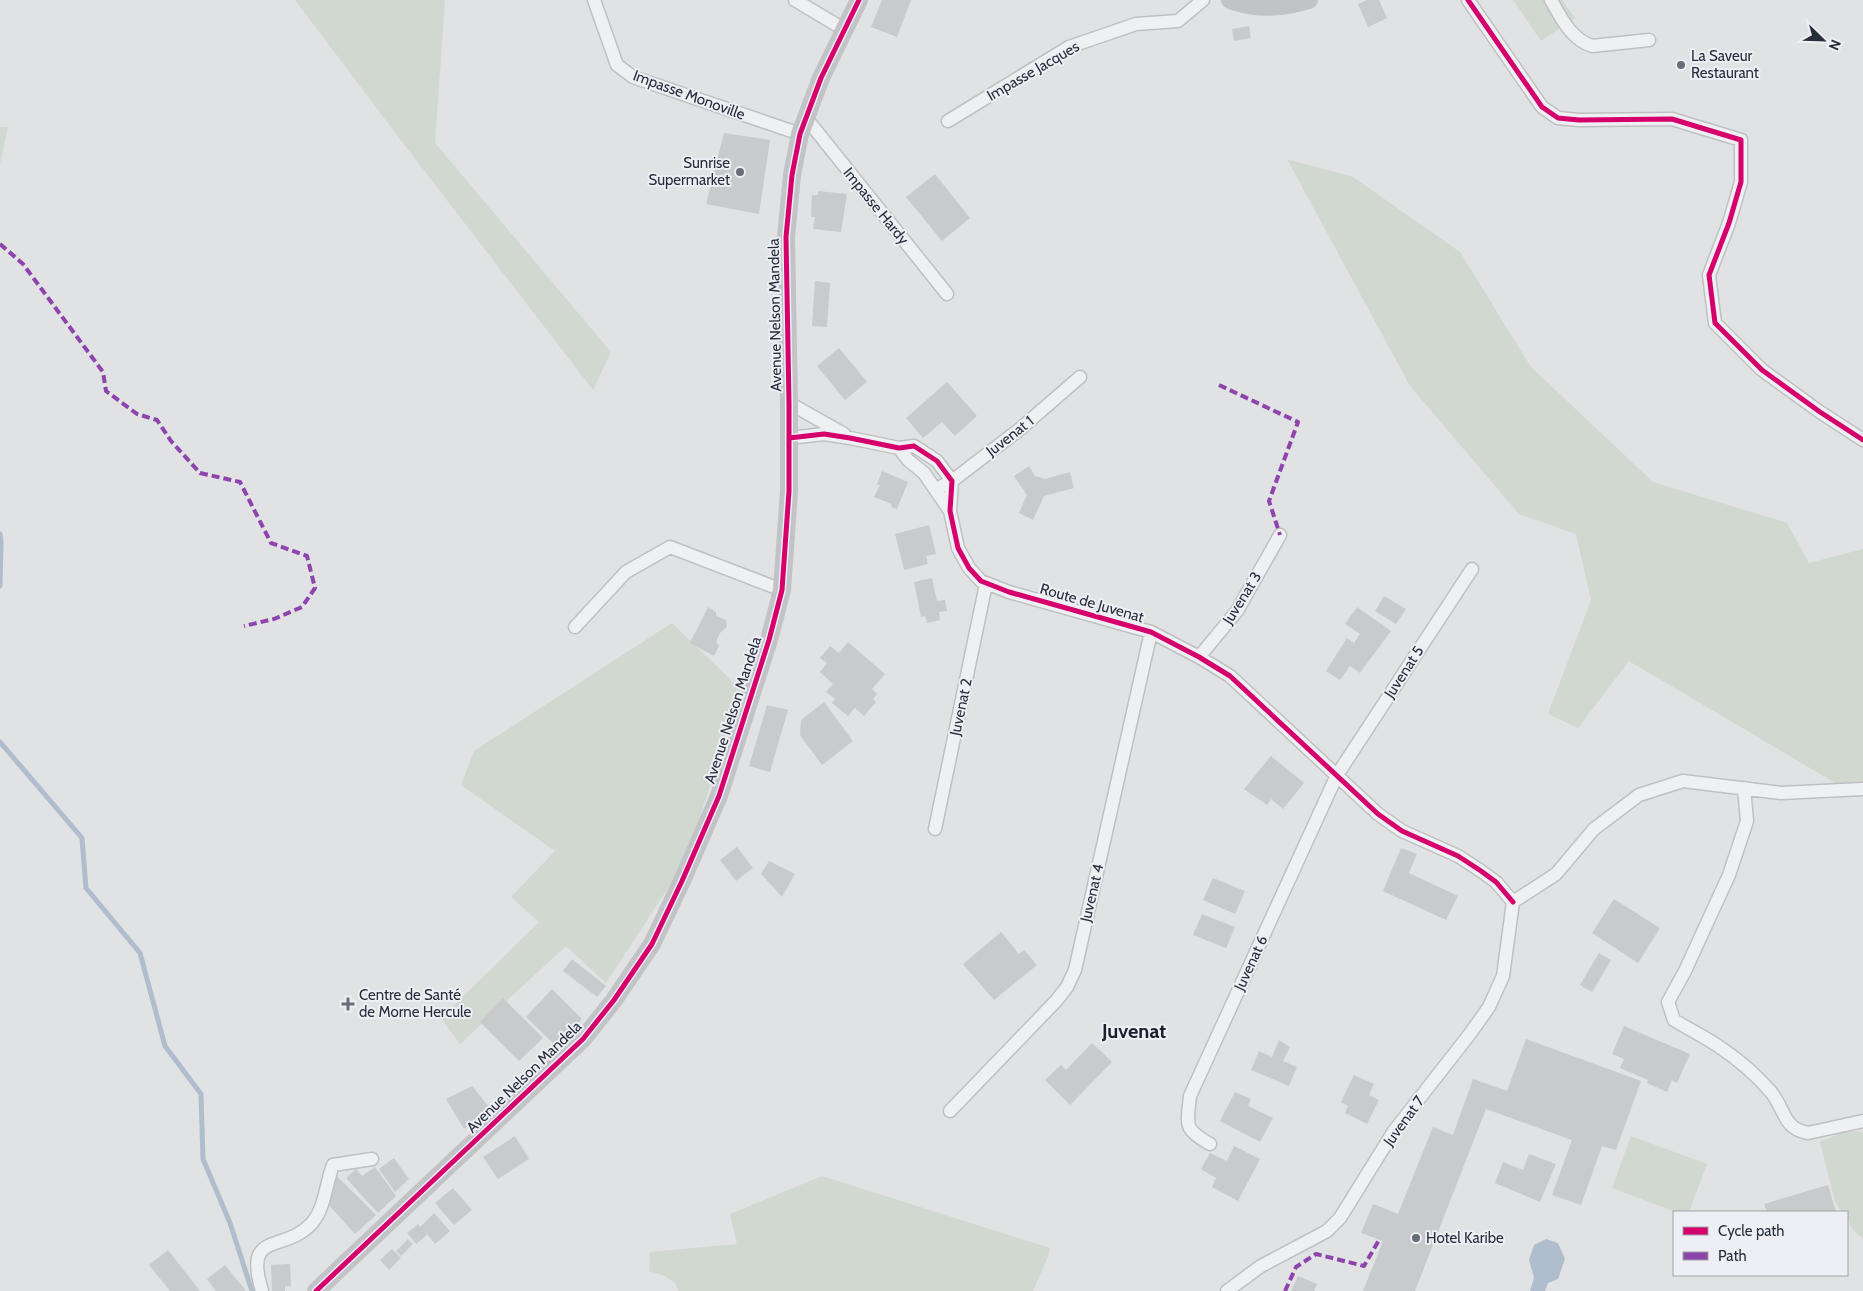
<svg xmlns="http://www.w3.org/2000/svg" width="1863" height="1291" font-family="Cabin,sans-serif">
<rect width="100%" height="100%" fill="#e0e2e4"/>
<path fill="#d0d8d0" d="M295 0H445L435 143 611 352 593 390 403 143Z
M1513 0H1562L1575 18 1541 41Z
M0 127H8L0 164Z
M1287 159 1353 177 1460 252 1531 367 1653 482 1787 523 1809 563 1863 549V788L1849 791 1629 661 1578 728 1548 714 1591 600 1576 534 1519 514 1410 386Z
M672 623 733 682 748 677 683 865 606 983 566 946 460 1044 441 1018 539 922 511 897 555 851 461 785 474 751Z
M1848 1130 1863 1132V1239C1854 1232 1847 1224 1847 1212H1842L1835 1202 1820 1142Z
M1631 1136 1707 1164 1689 1212H1676L1612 1188Z
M822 1176 1050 1248 1048 1257 1033 1291H678L676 1284 665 1276 649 1271 650 1252 737 1244 730 1214Z"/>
<path fill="#b0bdcc" d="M1546 1239 1558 1243 1565 1259 1558 1279 1548 1283 1545 1291H1530L1534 1278 1529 1260 1534 1245Z"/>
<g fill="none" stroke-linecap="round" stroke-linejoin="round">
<path stroke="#b0bdcc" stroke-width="5" d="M0 534 1 543 0 586
M0 742 82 838 86 888 140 953 165 1046 201 1094 203 1159 230 1223 252 1291"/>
</g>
<path fill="#c8cacc" d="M882 0H911L897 37 871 27Z
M1367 0H1379L1387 18 1368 27 1358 4Z
M1249 26 1251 38 1234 41 1232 29Z
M724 133 770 140 759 214 706 204Z
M935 174 970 218 942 241 906 197Z
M818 191 847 194 841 232 813 229 815 217H811L812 195H818Z
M815 281 830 283 827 327 812 326Z
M839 348 867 382 845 400 817 366Z
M947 382 977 416 955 436 942 422 923 438 906 418Z
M1029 466 1035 476 1045 479 1070 472 1074 488 1044 496 1033 520 1019 513 1027 495 1014 476Z
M882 471 908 482 897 509 891 507 892 504 874 497 880 485 877 484Z
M929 525 936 554 926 556 928 564 904 570 895 534Z
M932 578 937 601 945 600 947 611 939 612 940 620 927 623 925 616 921 617 914 582Z
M1384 596 1406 609 1396 624 1375 611Z
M708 607 716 612V616L726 620 727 627 720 633 716 642 719 646 714 656 690 643Z
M1357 607 1391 631 1360 673 1350 666 1340 680 1326 671 1347 638 1354 643 1360 634 1345 624Z
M848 642 885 674 872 689 877 694 873 699 876 702 864 716 855 708 848 716 832 703 835 699 826 692 833 684 820 672 827 663 820 658 830 646 839 653Z
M824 702 853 741 822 765 800 735 801 720Z
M767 705 788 710 770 772 749 766Z
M1271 756 1304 783 1283 809 1271 799 1267 805 1244 789Z
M737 847 753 868 736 881 720 860Z
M1401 848 1417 854 1409 873 1458 896 1446 920 1383 891Z
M769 861 795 874 782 897 761 874Z
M1213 878 1245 891 1235 914 1203 900Z
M1614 899 1660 928 1638 963 1592 933Z
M1202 914 1235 927 1226 948 1193 935Z
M1001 932 1019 954 1024 950 1037 965 994 1000 963 964Z
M1599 953 1611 960 1592 992 1580 985Z
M572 959 606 986 597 997 563 971Z
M552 989 582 1019 556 1046 526 1017Z
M503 998 543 1038 519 1061 480 1022Z
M1624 1026 1690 1054 1677 1083 1672 1080 1667 1092 1647 1083 1648 1080 1620 1068 1624 1059 1612 1054Z
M1526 1039 1641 1081 1616 1150 1602 1146 1581 1205 1552 1195 1572 1140 1486 1109 1415 1291H1363L1383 1241 1361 1233 1373 1204 1398 1214 1433 1127 1453 1135 1473 1079 1507 1091Z
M1279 1040 1290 1047 1283 1061 1297 1067 1289 1086 1251 1070 1259 1051 1272 1057Z
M1092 1043 1112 1062 1070 1105 1045 1080 1061 1065 1066 1070Z
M1354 1075 1374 1084 1369 1095 1379 1100 1367 1124 1345 1113 1348 1106 1341 1102Z
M472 1086 490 1108 464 1129 446 1099Z
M1235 1092 1251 1099 1248 1106 1273 1118 1260 1142 1220 1121Z
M515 1136 529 1159 498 1179 483 1157Z
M1234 1146 1260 1159 1238 1201 1212 1187 1216 1178 1201 1169 1210 1153 1227 1161Z
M1529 1154 1556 1164 1540 1202 1495 1183 1503 1162 1523 1170Z
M394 1158 409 1179 395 1192 379 1169Z
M375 1167 396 1196 378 1213 346 1178 356 1169 362 1176Z
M337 1176 376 1215 355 1234 327 1203Z
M1828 1185 1836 1212H1767L1764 1204Z
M453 1188 472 1210 454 1225 435 1203Z
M434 1213 450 1231 435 1244 423 1229 427 1235 416 1244 407 1233 418 1224 420 1227Z
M408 1239 413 1244 401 1256 396 1251Z
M392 1249 401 1258 389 1270 380 1260Z
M168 1250 200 1291H170L149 1265Z
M290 1264 291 1286H285V1291H272L271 1265Z
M225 1265 246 1291H216L207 1279Z
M1298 1276 1317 1284 1314 1291H1291Z"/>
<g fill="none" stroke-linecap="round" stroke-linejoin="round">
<g stroke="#bec0c2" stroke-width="15">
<path id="street" d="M594 0 617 65 633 77 800 134
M795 0 845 30
M1468 0 1542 107 1558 118 1579 120 1672 119 1741 140V182L1729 223 1709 275 1715 323 1762 370 1820 412 1863 440
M1551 0C1561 18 1571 39 1592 46L1649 40
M806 118 947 294
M948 121 1069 47 1136 24 1178 21 1203 0
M789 403 844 434
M789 438 824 434 850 438 899 448 914 446 937 461 952 481 950 511 958 548 969 568 981 581 1009 592 1151 632 1199 657 1230 676 1378 814 1402 831 1458 856 1481 871 1496 882 1513 902
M899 448 908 460 924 473 950 511
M936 489 952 481 1020 429 1080 377
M575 627 626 572 670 547 782 590
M1199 657 1237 611 1280 535
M1744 788 1747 821 1729 875 1685 971 1668 1002 1674 1020C1690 1030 1707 1038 1721 1048 1739 1060 1757 1076 1771 1092 1785 1109 1783 1129 1808 1133L1863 1121
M935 829 986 584
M1513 902 1556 874 1594 829 1639 795 1683 781 1781 793 1863 789
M950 1111 1056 1001 1067 987 1075 970 1151 632
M1210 1144C1183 1129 1187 1125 1190 1096L1337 775 1472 569
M262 1291C243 1229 284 1254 312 1223 325 1208 326 1183 333 1165L372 1159
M1227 1291 1261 1266 1327 1231 1340 1218 1394 1131 1469 1035 1489 1007 1503 976 1513 902"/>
</g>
<use href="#street" stroke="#eff0f1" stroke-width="12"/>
<path stroke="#c1c3c7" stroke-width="18" d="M1230 0C1255 10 1284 8 1309 0
M316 1291 583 1039 614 1000 652 944 682 881 719 796 769 640 782 590 789 491V403L786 237 792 175 800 134 821 78 859 0"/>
<path stroke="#8e44ad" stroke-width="4" stroke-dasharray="8 4" stroke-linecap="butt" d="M0 244 23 264 103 372 106 391 137 414 157 420 171 441 200 473 240 482 271 543 307 556 315 588 302 607 274 619 244 626
M1219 385 1298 422 1269 501 1280 535
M1285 1291 1296 1267 1316 1254 1364 1266 1379 1240"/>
<g stroke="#edeff4" stroke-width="8">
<path id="cycleway" d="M1468 0 1542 107 1558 118 1579 120 1672 119 1741 140V182L1729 223 1709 275 1715 323 1762 370 1820 412 1863 440
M789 438 824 434 850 438 899 448 914 446 937 461 952 481 950 511 958 548 969 568 981 581 1009 592 1151 632 1199 657 1230 676 1378 814 1402 831 1458 856 1481 871 1496 882 1513 902
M316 1291 583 1039 614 1000 652 944 682 881 719 796 769 640 782 590 789 491V403L786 237 792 175 800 134 821 78 859 0"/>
</g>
<use href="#cycleway" stroke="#d6006c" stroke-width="5"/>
</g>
<g fill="#696d76" stroke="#edeff4" stroke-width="2">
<circle cx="1681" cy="65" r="5"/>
<circle cx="740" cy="172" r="5"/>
<path d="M345.5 996.5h5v5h5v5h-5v5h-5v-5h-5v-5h5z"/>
<circle cx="1416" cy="1238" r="5"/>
</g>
<g text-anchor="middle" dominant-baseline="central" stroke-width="4" stroke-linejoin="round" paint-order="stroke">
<g font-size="15" fill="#292e3b" stroke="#edeff4" text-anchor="start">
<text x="1691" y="56">La Saveur<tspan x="1691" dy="17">Restaurant</tspan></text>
<text x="730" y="163" text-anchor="end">Sunrise<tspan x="730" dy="17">Supermarket</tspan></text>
<text x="359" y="995">Centre de Santé<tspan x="359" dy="17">de Morne Hercule</tspan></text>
<text x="1426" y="1238">Hotel Karibe</text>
</g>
<g font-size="15" fill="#292e3b" stroke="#edeff4">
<text transform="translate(1033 71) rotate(-30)">Impasse Jacques</text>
<text transform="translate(689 95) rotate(20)">Impasse Monoville</text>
<text transform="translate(876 206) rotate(51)">Impasse Hardy</text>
<text transform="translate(775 315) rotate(-91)">Avenue Nelson Mandela</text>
<text transform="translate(1010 436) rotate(-38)">Juvenat 1</text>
<text transform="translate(1242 598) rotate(-58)">Juvenat 3</text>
<text transform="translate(1092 603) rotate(16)">Route de Juvenat</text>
<text transform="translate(1404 672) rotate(-57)">Juvenat 5</text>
<text transform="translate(961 707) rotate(-78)">Juvenat 2</text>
<text transform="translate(733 710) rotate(-72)">Avenue Nelson Mandela</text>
<text transform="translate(1092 893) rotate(-77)">Juvenat 4</text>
<text transform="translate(1251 963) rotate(-65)">Juvenat 6</text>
<text transform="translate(524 1077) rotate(-44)">Avenue Nelson Mandela</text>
<text transform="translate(1404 1121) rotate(-54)">Juvenat 7</text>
</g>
<g font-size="20" font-weight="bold" fill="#1b202c" stroke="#edeff4">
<text x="1134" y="1031">Juvenat</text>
</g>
</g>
<rect x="1673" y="1211" width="175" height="65" fill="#edeff4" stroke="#9fa2aa"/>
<rect x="1683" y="1227" width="25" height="8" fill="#d6006c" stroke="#9fa2aa"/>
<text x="1718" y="1236" font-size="15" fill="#292e3b">Cycle path</text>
<rect x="1683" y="1252" width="25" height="8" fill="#8e44ad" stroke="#9fa2aa"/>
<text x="1718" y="1261" font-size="15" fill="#292e3b">Path</text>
<g transform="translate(1823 40) rotate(113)" stroke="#edeff4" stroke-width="4" paint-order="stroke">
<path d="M0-4L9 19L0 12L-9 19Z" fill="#292e3b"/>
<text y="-8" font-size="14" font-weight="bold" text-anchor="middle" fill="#292e3b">N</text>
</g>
</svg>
